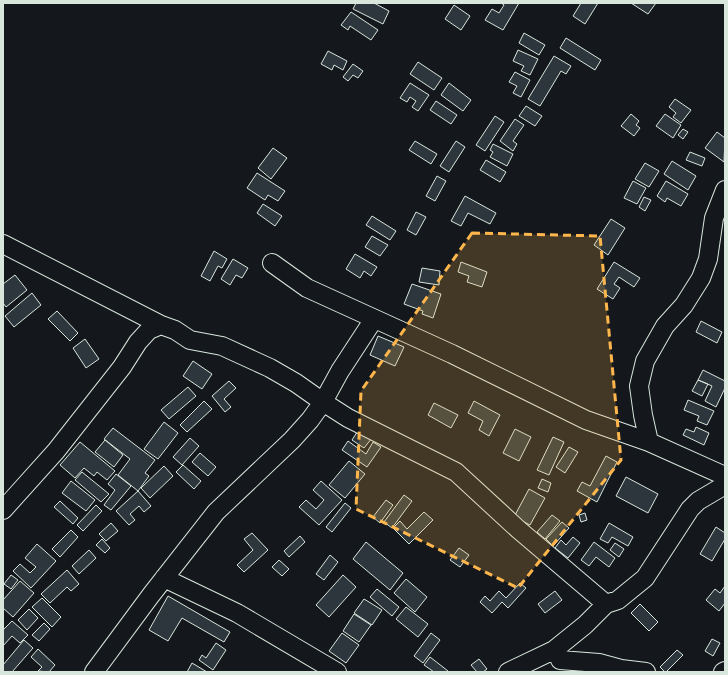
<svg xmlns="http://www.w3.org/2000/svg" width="728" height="675" font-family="Bitter,serif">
<rect width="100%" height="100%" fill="#14181c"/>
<path fill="#2c363c" stroke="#d8e6dc" d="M356 3H374L389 11 383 24 353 9Z
M501 3H519L503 30 485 20 492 9 499 13 504 5Z
M581 3H598L585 24 573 16Z
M631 3H656L648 14Z
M454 5 470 16 461 30 445 19Z
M351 12 378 30 371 40 350 26 348 30 341 25Z
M524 33 545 45 539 55 519 43Z
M566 38 601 60 595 70 560 48Z
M518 50 538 59 530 75 521 71 524 66 513 61Z
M328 51 347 61 343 70 334 65 332 70 321 64Z
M554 56 571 66 566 74 561 71 540 106 528 99Z
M418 62 442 78 434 90 410 74Z
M353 64 363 71 358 78 353 75 348 81 343 77Z
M515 72 530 80 521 97 513 93 517 86 509 82Z
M410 83 429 95 418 111 412 107 416 101 410 97 407 102 400 98Z
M449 83 471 100 463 111 441 95Z
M675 99 691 110 681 123 673 117 676 113 669 107Z
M436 101 457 115 451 124 430 110Z
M526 106 542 116 535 126 519 116Z
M631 114 639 121 636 125 640 128 634 136 621 126Z
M665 114 681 125 673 138 656 126Z
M495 116 504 122 485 151 476 145Z
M515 119 524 125 513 141 517 144 513 151 500 141Z
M683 129 688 132 683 139 678 135Z
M717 132 725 138 724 162 705 148Z
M415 141 437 154 431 164 409 150Z
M456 141 465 147 449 172 440 166Z
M493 144 513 154 507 166 490 157 493 152 490 150Z
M273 148 287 158 271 179 258 168Z
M690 152 705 158 702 166 686 160Z
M486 160 506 172 500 182 480 170Z
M672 161 696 176 688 190 664 174Z
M645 163 659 171 649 187 635 179Z
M257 173 285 191 278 201 268 195 265 200 247 188Z
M437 176 446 181 435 201 426 196Z
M633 181 646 188 637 204 624 198Z
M666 181 688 194 681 206 667 198 665 202 657 196Z
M465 196 496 213 490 224 468 213 461 226 451 221Z
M644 197 651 200 645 211 639 207Z
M263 204 282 216 275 226 257 213Z
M416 212 426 217 416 235 407 230Z
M372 216 396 231 390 240 366 225Z
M611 219 625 228 608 255 594 245Z
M372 236 388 245 380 256 365 247Z
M214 251 227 259 222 268 218 266 210 281 201 276Z
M355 254 377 267 371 276 364 271 360 278 346 269Z
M233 259 248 268 242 278 236 275 230 285 221 279Z
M461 262 487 272 482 287 467 282 469 276 458 272Z
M614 262 640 278 634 287 619 277 614 284 620 288 613 299 597 289Z
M422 268 440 271 439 285 419 282Z
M15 275 27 290 6 307 3 303V284Z
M412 284 441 294 433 318 422 314 423 311 404 304Z
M32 293 41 305 14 327 5 316Z
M57 311 78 333 70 341 48 319Z
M701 321 722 332 717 343 696 332Z
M378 336 404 347 395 366 370 355Z
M85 339 99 359 86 368 73 348Z
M193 361 212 374 202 389 183 376Z
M703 370 725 381V388L716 407 705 401 712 386 698 380Z
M698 380 708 384 702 396 692 391Z
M229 381 236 388 224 399 231 407 225 412 212 396Z
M188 387 196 396 169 419 161 410Z
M688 400 714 411 707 425 697 421 699 416 684 410Z
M204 401 212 409 187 432 180 425Z
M474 401 500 415 489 436 479 430 483 421 468 413Z
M434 403 458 415 451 428 428 415Z
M164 422 178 433 158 459 144 449Z
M696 427 709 433 704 445 683 435 686 429 694 432Z
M113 428 155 460 145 473 149 476 138 491 118 475 130 459 104 439Z
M359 429 372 438 364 448 352 440Z
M515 429 531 437 519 461 503 453Z
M553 437 564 442 549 475 537 470Z
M190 438 199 446 182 465 173 457Z
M105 440 123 455 114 467 95 452Z
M348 441 366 454 373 442 381 447 367 467 342 450Z
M80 442 115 471 107 480 97 472 94 476 84 468 75 478 60 465Z
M569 447 578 452 565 473 556 467Z
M200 453 216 467 208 476 192 462Z
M606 456 617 462 597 502 577 491 582 482 590 486Z
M349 461 365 474 345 498 329 485Z
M183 465 201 481 194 489 176 472Z
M164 466 173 476 150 498 141 488Z
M82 472 109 494 101 502 75 480Z
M116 474 131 486 111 510 104 505 115 490 108 484Z
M626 477 658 494 648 513 616 496Z
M542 479 551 483 548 492 538 488Z
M71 481 95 500 86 511 62 493Z
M321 481 342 500 319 525 299 507 306 500 316 509 324 500 313 490Z
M529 489 545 498 530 525 514 517Z
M138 491 151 506 144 512 139 506 130 514 135 520 129 525 116 511Z
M404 495 412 501 392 528 384 522Z
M386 500 393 505 380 523 373 517Z
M60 501 78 518 73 524 54 507Z
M345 503 351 508 332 532 326 527Z
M96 505 102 511 83 531 77 525Z
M424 512 433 520 409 544 393 528 400 521 407 529Z
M585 513 587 520 581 522 579 515Z
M552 515 560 521 545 539 537 532Z
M562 522 569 528 553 546 546 539Z
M111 523 118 531 106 541 99 534Z
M609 523 633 537 628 546 612 537 608 543 600 539Z
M716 527 725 533V539L712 561 700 554Z
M71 530 78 537 60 557 52 549Z
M252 533 268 550 244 572 237 565 253 550 244 539Z
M300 536 305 542 289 557 284 551Z
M573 537 580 543 568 558 555 548 561 540 566 545Z
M102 539 110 548 105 553 96 545Z
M366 542 403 573 390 590 353 559Z
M594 542 615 558 609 567 596 557 589 566 581 560Z
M615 543 624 549 619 557 610 550Z
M37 544 56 561 31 588 13 571 20 564 30 573 36 567 25 558Z
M459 548 469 555 460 567 450 560Z
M89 550 96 558 79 574 72 566Z
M330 555 338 562 324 580 316 574Z
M279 560 289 569 282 576 272 567Z
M67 570 79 584 71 591 67 587 50 603 41 594Z
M11 575 18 580 11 589 4 584Z
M343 575 356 587 329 617 316 605Z
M406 579 427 597 415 612 394 593Z
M20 581 34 593 13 617 3 608V600Z
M520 583 526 588 508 608 502 602 492 613 480 602 485 596 490 601 499 591 506 598Z
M725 586V603L719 611 706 600 715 589 720 593Z
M377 589 399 607 392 616 370 597Z
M555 591 562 600 545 613 538 604Z
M168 596 230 632 224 642 182 618 168 641 149 630Z
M42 598 61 617 52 627 32 607Z
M364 599 382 610 372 625 354 613Z
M640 604 658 622 649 631 631 613Z
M406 607 428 624 418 637 396 619Z
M29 609 38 618 27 630 18 620Z
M354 614 371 625 359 642 343 631Z
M12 621 28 635 20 643 12 636 3 646V630Z
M44 623 50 629 39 641 32 635Z
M342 633 359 645 346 663 329 651Z
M431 633 440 640 423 663 414 656Z
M712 639 720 643 713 656 705 651Z
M24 640 33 648 12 672H3V665Z
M216 643 226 650 213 670 199 660 202 655 206 658Z
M38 649 55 665 49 672 38 671 42 667 31 657Z
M677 650 683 655 666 672H665L660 667Z
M430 657 448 671 447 672H434L424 665Z
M479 659 487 669 483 672H477L471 665Z
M192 663 207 672H187Z"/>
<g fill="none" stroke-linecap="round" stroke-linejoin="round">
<g stroke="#d8e6dc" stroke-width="20">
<path id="minor" d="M3 244 161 325 175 330 190 340 222 346 270 368 296 383 323 402 348 418 456 472 519 530 606 604
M272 263 307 288 452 354 586 420 649 442 725 476
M649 442 643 415 639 386 645 361 665 326 684 305 701 278 708 259 714 218 725 190
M3 510 56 451 122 367 138 342 149 330 161 325
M164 578 237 613 337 672
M560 660 599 663 621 669 646 672
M94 672 151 595 216 512 292 440 310 420 323 402 340 371 374 319
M508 672 554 650 585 625 606 604 618 600 645 578 690 509 698 501 725 485
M723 672 725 671"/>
</g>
<use href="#minor" stroke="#14181c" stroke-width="18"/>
</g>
<path fill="#ffb74d" fill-opacity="0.2" stroke="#ffb74d" stroke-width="3" stroke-dasharray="8 5" stroke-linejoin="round" d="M472 233 600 236 621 460 518 588 356 509 361 391Z"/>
<rect width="728" height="675" fill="none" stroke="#d8e6dc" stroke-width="8"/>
</svg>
